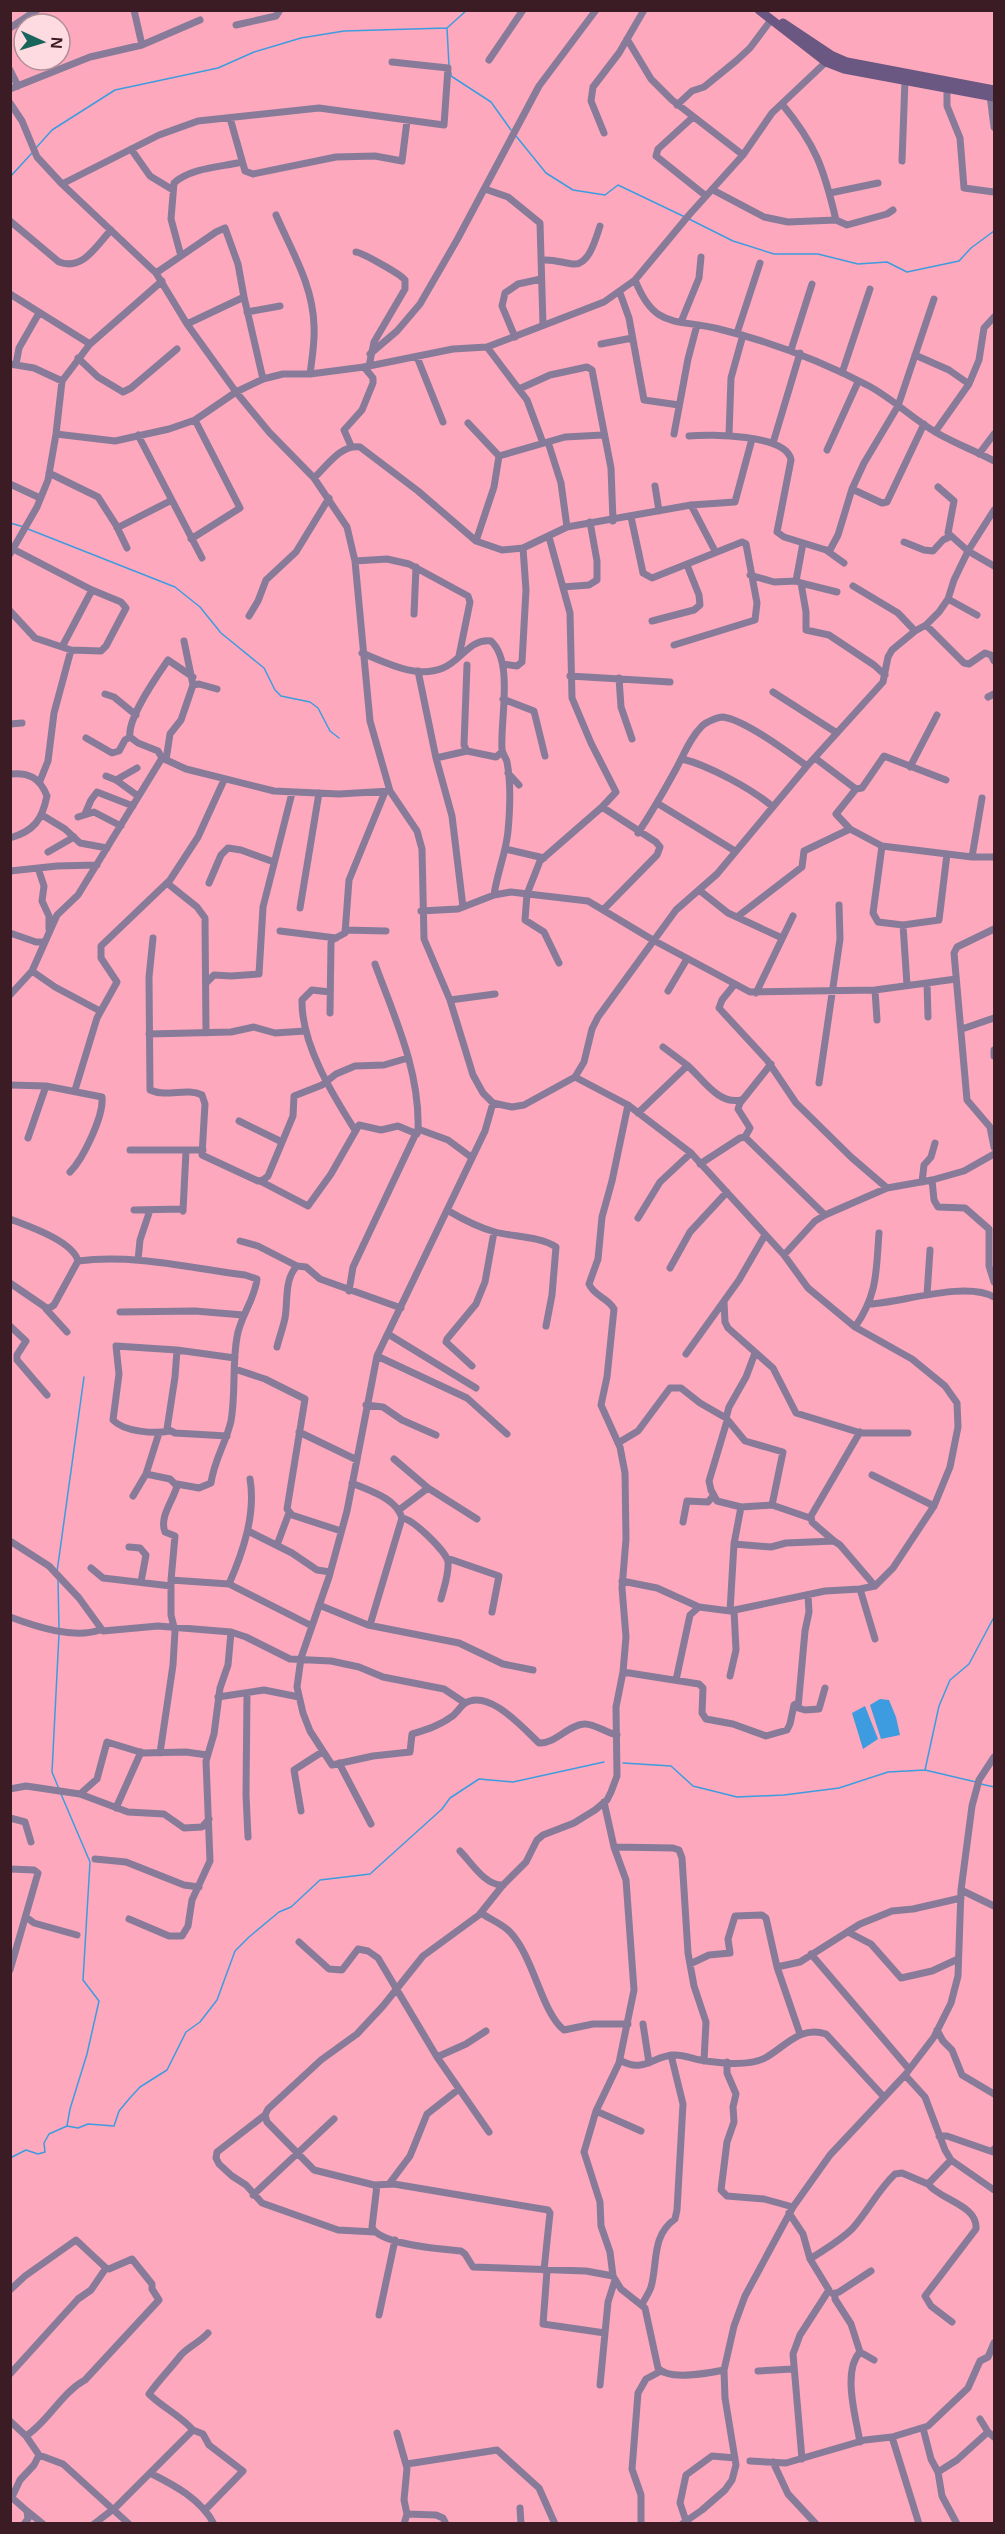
<svg xmlns="http://www.w3.org/2000/svg" width="1005" height="2534" font-family="Helvetica,sans-serif">
<rect width="100%" height="100%" fill="#fda8bc"/>
<path fill="#3d9ce0" d="M880 1699 889 1700 896 1717 900 1735 881 1739 870 1705Z
M865 1706 878 1739 863 1749 852 1713Z"/>
<g fill="none" stroke-linecap="round" stroke-linejoin="round">
<path stroke="#3d9ce0" stroke-width="1.5" d="M447 28 449 66
M451 73V76L491 102 511 130
M516 136 546 173 573 190 605 195 618 185 685 217
M35 149 52 130 115 90 218 68 254 52 301 38 344 31 447 28 467 10
M10 177 32 153
M689 219 733 241 774 254H818L858 264 887 262 907 272 959 261 971 248 994 231
M10 523 24 527
M28 529 175 587 200 607 221 633 264 668 275 690 281 696 310 702 318 708 330 731 339 738
M57 1572 84 1377
M58 1580 59 1629
M59 1634 52 1772 59 1789
M623 1763 671 1766 693 1786 737 1797 784 1795 839 1788 888 1772 925 1770 976 1782
M925 1770 939 1706 950 1680 969 1664 994 1617
M981 1784 994 1787
M61 1794 90 1862 83 1980 99 2001 87 2054 70 2109 67 2126
M10 2158 26 2150 38 2154 45 2152 44 2143 49 2134 67 2126 78 2128 88 2124 114 2126 119 2111 129 2099 140 2087 167 2070 186 2032 200 2022 217 2000 235 1951 249 1937 279 1912 291 1907 320 1880 370 1874 442 1809 450 1798 479 1779 513 1782 604 1762"/>
<path stroke="#887b99" stroke-width="7" d="M134 10 142 45
M236 25 276 16 280 10
M10 28 37 10
M627 39 651 79 672 100 743 155
M489 60 523 10
M10 70 18 86
M947 88V106L960 138 964 188 994 192
M10 89 90 57 142 45 200 20
M990 95 994 127
M10 103 22 121 37 157 62 184 156 273 187 324 236 392 269 432 314 478 347 527 355 561 370 721 390 791 417 831 422 849 424 939 450 1000 473 1075 483 1093 493 1103 512 1107 524 1105 575 1077 584 1062 592 1029 598 1017 676 910 717 874 807 766 883 682 888 657 892 650 915 631 926 625 939 612 948 599 954 580 968 551 994 510
M782 104C816 145 824 169 836 220
M677 105 692 91 704 87 736 61 750 48 771 20
M693 117 658 149 656 156 706 196
M230 118 245 171 253 174 336 157 375 156 402 161 407 121
M604 133 591 101 593 87 619 53 644 10
M131 149 150 176 173 190
M902 161 905 80
M62 184 159 135 198 121 319 108 444 125 448 68 392 62
M485 189 508 197 540 223 543 325
M713 190 764 217 788 222 836 220 847 225 887 214 893 210
M830 193 878 183
M276 215C292 252 313 285 314 326 315 342 312 358 310 374
M10 221 59 262C83 271 96 246 111 230
M356 252C361 252 402 275 405 280V289L374 342 369 366
M181 256 171 219 174 183C190 168 221 167 242 162
M543 260C553 259 563 263 573 264 589 266 596 238 600 226
M156 273 216 232 225 228 238 264 244 297
M635 280C655 330 675 318 719 329 772 342 821 361 869 386 893 399 913 419 937 433 956 444 976 451 994 461
M620 293 629 318 644 400 679 405
M10 294 90 344
M247 312 280 306
M681 322 699 278 701 257
M187 324 244 297 263 379
M737 333 760 263
M515 337 502 306 505 293 518 284 541 279
M601 344 632 338
M487 347 527 400 543 443
M791 350 812 284
M370 354 397 331 420 304 457 240 539 86 596 10
M915 355 949 370 969 384
M417 357 443 422
M78 358 98 377 123 392 131 388 177 349
M10 364 34 368 62 381
M16 364 19 348 39 313
M842 373 870 289
M519 389 550 375 587 367 592 370 611 468 613 521
M468 423 499 456
M935 432 969 384 979 360 984 328 994 317
M56 434 115 441 169 429 195 420 236 392 263 379 283 374H310L364 367 453 349 487 347 604 302 635 280 689 215 743 155 772 113 826 62
M674 434 688 359 697 325
M138 435 202 558
M729 435 731 378 743 335
M689 436C709 434 787 434 791 460L777 532 784 537 826 550H830L838 535 852 489 864 463 898 406 934 299
M548 442 561 483 567 527
M773 443 800 353
M351 446 344 430 362 410 373 383V378L364 367
M827 450 858 382
M979 454 994 434
M49 473 98 497 116 525 127 548
M314 478C327 466 341 444 360 447L418 491 476 541 502 550 523 548 567 527 691 505 735 502 752 439
M10 484 40 498
M655 486 659 511
M938 487 954 501 948 533 968 551 994 566
M852 489 882 503 887 502 924 424
M691 505 715 551
M631 517 642 568 643 573 652 578 742 542 746 544 757 603 755 620 674 645
M117 528 170 501
M549 537 570 613 572 698 591 743 616 792 602 807 540 861 527 894 525 920 544 932 559 963
M191 539 240 508 195 420
M476 541 494 487 499 456 565 437 603 435
M904 542 924 550 933 551 943 540 951 536
M803 543 796 581 801 583 806 612V630L829 635 874 665 885 675
M826 550 844 563
M10 554 37 507 48 480 56 434 62 381 90 344 162 281
M355 561 387 559 409 564 468 596 470 602 459 656
M750 575 774 582 796 581
M801 583 837 592
M853 586 898 613 915 631
M563 587 589 585 597 580V561L590 522
M948 599 977 615
M10 611 35 638 71 650 101 651 106 646 126 608 121 602 92 590 15 550
M414 614 416 567
M249 616 258 601 266 580 296 552 329 498
M652 621 694 610 700 605 699 595 687 565
M926 625 964 663 969 664 985 653 991 655 994 661
M62 647 92 590
M362 653C387 663 416 679 443 668 461 661 470 638 491 641 514 662 500 720 502 749 502 754 506 757 507 762 511 783 510 810 508 831 506 853 497 873 494 895
M503 664 517 666 522 662 526 590 523 548
M418 671 436 758 452 816 463 907
M570 676 670 682
M193 677 168 660C157 676 127 718 130 737L138 743 158 751 162 758 186 769 274 791 339 794 390 791
M619 678 621 707 632 739
M193 685 199 684 217 689
M773 692 837 733
M105 694 114 697 136 715
M988 697 994 694
M503 699 534 711 545 756
M10 724 22 723
M86 738 112 753 119 751 125 740 130 737
M467 751 464 745 467 665
M436 758 467 751 496 757 502 752
M815 758 856 789
M682 759C708 765 752 789 773 807
M166 760 170 734 181 720 193 685 184 641
M910 767 937 715
M508 773 519 785
M10 774C29 772 40 778 47 796 42 820 34 831 10 838
M106 776 116 780 138 796
M116 780 137 768
M946 780 884 756 862 788 856 789 836 814 850 829 882 846 972 857H994
M40 781 48 761 54 713 71 650
M657 803 735 851
M602 807 656 842 660 847 657 855 604 909
M85 814 91 800 97 792 133 806
M42 815 65 829 80 843 107 848
M78 817 94 812 121 826
M638 833C652 812 664 791 676 769 684 754 690 738 702 726 706 722 718 717 723 717 745 720 789 753 807 766
M882 846 873 913 878 922 903 925 939 920 947 854
M505 849 544 858
M48 852 74 837
M972 857 982 798
M38 868 44 886 42 901 49 916V929
M10 871 57 866 97 865
M167 883 197 907 205 918 206 1033
M209 883 221 855 228 848 241 850 274 862
M699 890 728 913 782 938
M300 908 319 793
M421 911 458 909 494 895 511 892 588 901 653 940 750 992 875 990 956 979
M737 917 802 867 804 851 850 829
M903 925 907 985
M994 929 957 947 954 953 967 1100 990 1127 994 1147
M345 930 386 931
M280 931 336 938
M10 933 36 942H44
M153 938 149 977 150 1090C167 1098 186 1087 202 1095L205 1104 202 1155 258 1181 263 1180 268 1176 293 1116 294 1096 322 1085 336 1074 355 1066 384 1065 408 1058
M32 971 55 987 100 1011
M207 982 214 975 231 976 259 974 263 907 292 793
M927 983 928 1017
M734 985 722 1000 719 1008 767 1060 796 1103 851 1157 887 1188
M875 990 877 1020
M668 991 687 959
M330 992 312 990 302 1000C301 1043 332 1094 355 1130
M756 993 793 916
M10 995 32 971 57 915 78 895 162 758
M450 1000 495 994
M330 1013 331 943 332 940 345 933 349 880 385 792
M962 1029 994 1018
M149 1034 231 1032 254 1027 275 1033 305 1031
M663 1047C671 1053 679 1059 687 1065 703 1079 718 1105 741 1100
M994 1050V1056
M575 1077 628 1105 691 1153 784 1255 808 1288 855 1327 912 1359 945 1386 957 1403 958 1427 950 1467 934 1506 893 1568 875 1586 860 1589 825 1591 730 1611 699 1607 657 1588 622 1581
M819 1083 840 939 839 905
M10 1085 46 1086 102 1097C104 1116 83 1159 70 1172
M75 1090 97 1018 117 982 101 958V946L170 880 198 837 224 780
M493 1103 485 1131 377 1356 347 1511 329 1577 301 1658 297 1687 303 1713 310 1731 332 1765 373 1756 410 1752 412 1734C425 1730 439 1726 451 1717 456 1714 459 1708 464 1704 488 1687 524 1729 539 1743 555 1744 568 1725 584 1724 593 1723 607 1733 617 1735
M638 1113 687 1066
M239 1121 282 1142
M418 1129 448 1140 471 1157
M745 1137 750 1128 738 1109 740 1103 771 1064
M28 1138 46 1086
M130 1150H203
M700 1164 740 1138 745 1137 825 1215
M932 1180 934 1200 938 1207 965 1208 989 1229V1266L994 1282
M260 1181 308 1206 331 1174 359 1125 381 1130 398 1126 417 1134
M922 1182 924 1165 931 1157 935 1143
M134 1210 181 1209 183 1211 186 1151
M447 1210C462 1219 477 1227 495 1232 514 1237 539 1236 556 1247L552 1295 546 1326
M638 1218 660 1182 691 1153
M10 1219C28 1226 73 1241 78 1261L54 1305 48 1309 10 1283
M240 1241 258 1246 297 1266 306 1267 320 1279 401 1308
M784 1255 815 1221 825 1215 887 1188 932 1180 964 1171 994 1154
M138 1260 140 1240 150 1210
M78 1261C134 1254 190 1268 245 1275L257 1279C255 1299 240 1317 237 1337 232 1364 236 1393 231 1421 226 1443 214 1460 211 1483L199 1488 177 1484
M670 1268 690 1232 727 1192
M349 1291 353 1267 418 1129C420 1071 394 1016 375 964
M927 1295 930 1250
M724 1302 725 1322 728 1328 773 1368 796 1413 861 1433H908
M870 1304C903 1302 966 1281 994 1297
M46 1309 67 1332
M120 1312 195 1311 243 1315
M10 1326 26 1341 17 1355V1360L47 1395
M855 1327C878 1294 876 1271 879 1233
M388 1334 476 1388
M277 1347C279 1338 283 1328 285 1318 288 1302 284 1279 297 1266
M177 1350 175 1377 167 1429 175 1433 227 1436
M686 1354 739 1280 765 1235
M377 1356 467 1398 507 1434
M472 1366 446 1342 447 1339 476 1304 485 1282 494 1232
M235 1369 265 1379 305 1399 287 1509 292 1515 341 1531
M366 1405 383 1407 402 1420 436 1435
M726 1418 729 1407 746 1377 755 1353
M727 1421 709 1481 711 1490 717 1501 741 1507 734 1544 730 1611
M170 1431C155 1434 124 1432 113 1420L119 1374 116 1346 177 1350 235 1358
M299 1432 357 1460
M618 1443 638 1431 670 1388H681L700 1403 726 1418 745 1441 783 1452 772 1505
M394 1459 428 1488 477 1519
M146 1474 170 1479 177 1486C173 1501 159 1517 165 1532L175 1536 171 1580V1615L175 1631 173 1665 160 1753
M872 1475 934 1506
M352 1483C370 1491 396 1498 402 1518 413 1519 447 1552 448 1562 449 1575 444 1587 441 1599
M133 1496 146 1474 159 1433
M741 1507 772 1505 810 1518
M399 1510 428 1488
M683 1522 687 1501 708 1502 713 1496
M248 1531 292 1553 317 1570 330 1572
M10 1541 49 1566 79 1598 103 1631 158 1626 231 1632 246 1637 290 1659 331 1661 359 1667 383 1677 444 1689 465 1703
M834 1541 812 1522 811 1516 860 1432
M734 1544 771 1547 786 1543 834 1541 840 1545 875 1586
M277 1545 289 1513
M129 1547 140 1548 146 1555 141 1582
M447 1558 499 1576 492 1612
M91 1568 103 1578 171 1586
M171 1580 229 1584 312 1626
M229 1584C243 1552 256 1514 250 1479
M860 1589 875 1639
M808 1595 809 1612 805 1631 798 1708 805 1710 819 1709 825 1688
M319 1605 368 1625 459 1643 503 1664 533 1670
M10 1617C37 1627 73 1639 100 1630
M370 1625 402 1518
M623 1672 699 1684 703 1688 702 1713 706 1719 733 1724 766 1736 787 1730 790 1724 794 1705 796 1704
M730 1676 736 1650 734 1610
M676 1680 690 1615 699 1607
M247 1693 246 1795 248 1837
M218 1697 264 1690 299 1697
M339 1763 371 1824
M10 1789 26 1786 80 1794 128 1812 164 1814 184 1828 202 1827 209 1819
M80 1794 97 1779 107 1742 143 1753 186 1752 207 1755
M604 1802 614 1847 626 1880 634 1990 619 2063 596 2111 584 2152 600 2202 601 2226 610 2252 613 2276 621 2289 645 2308 658 2368C669 2381 709 2373 724 2370
M116 1808 141 1752
M301 1811 294 1770 322 1752
M10 1818 25 1822 31 1842
M614 1847 673 1848 679 1850 682 1858 688 1953 694 1986 706 2022 704 2061
M460 1851C471 1862 485 1886 503 1885
M95 1859 126 1862 184 1885 199 1887
M10 1869 34 1870 38 1873 10 1970
M961 1890 994 1906
M481 1913C490 1919 502 1924 509 1931 534 1956 541 2012 564 2030L593 2024H628
M26 1917 34 1923 77 1935
M129 1919 169 1936H182L188 1926 192 1900 210 1861 206 1761 214 1734 220 1688 228 1665 231 1632
M848 1932 871 1944 901 1978 932 1971 958 1959
M299 1942 329 1969 342 1970 358 1949 368 1951 378 1958 437 2057 489 2132
M811 1954 909 2069
M690 1964 709 1955 730 1953 728 1939 735 1916 762 1915 766 1918 777 1967 800 2034
M777 1967 800 1962 860 1924 892 1911 913 1909 961 1898
M643 2024 649 2063
M937 2030 943 2041 952 2050 962 2075 994 2094
M437 2057 466 2044 486 2031
M620 2060C643 2074 653 2056 673 2055 681 2054 691 2058 700 2060 718 2063 748 2067 765 2058 785 2047 800 2025 826 2034L884 2097
M727 2062V2073L736 2094 733 2107 734 2122 727 2142 721 2190 727 2196 764 2199 793 2207
M905 2075 925 2097 945 2150 951 2160 994 2190
M596 2111 641 2131
M265 2115 217 2152 216 2158 219 2164 232 2176 246 2185 262 2203 338 2230 375 2232
M939 2136H947L993 2152 994 2149
M951 2160 928 2184C940 2200 978 2205 976 2229L925 2296 931 2306 952 2322
M389 2184 410 2156 427 2114 459 2089
M377 2185 372 2227C379 2245 443 2249 461 2251L465 2254 473 2267 586 2271 613 2276
M253 2195 334 2119
M789 2213 803 2234 810 2259 829 2290 800 2335 793 2354 802 2459
M810 2259C825 2249 840 2241 852 2229 868 2211 878 2190 895 2174L902 2173 928 2184
M544 2270 550 2213 548 2210 394 2184 374 2185 314 2170 267 2122 265 2115 268 2109 321 2060 357 2034 383 2006 423 1956 479 1915 503 1885 526 1862 537 1840 543 1835 574 1823 595 1810 607 1800 611 1792 617 1776 616 1707 623 1672 626 1637 622 1588 626 1539 625 1473 620 1447 601 1405 607 1377 614 1309C608 1298 594 1296 589 1284L598 1259 602 1217 612 1181 628 1105
M547 2271 543 2324 605 2333
M10 2290 25 2276 76 2240 106 2268 109 2269 132 2259 152 2284V2289L159 2300 85 2380C61 2393 49 2421 26 2436
M835 2293V2299L851 2324 860 2352 874 2360
M833 2294 839 2292 871 2271
M642 2304C645 2299 649 2293 651 2287 658 2263 651 2236 675 2219L677 2210 683 2104 671 2055
M379 2315 395 2240
M758 2371 792 2369
M10 2374 78 2299 91 2290 106 2268
M600 2385 608 2302 615 2280
M980 2419 988 2432
M10 2421 26 2436 39 2455 63 2464 129 2524
M923 2428 931 2459 938 2472 957 2460 988 2432 994 2437
M193 2430 203 2434 209 2445 243 2471 206 2509
M397 2433 407 2468 404 2500 407 2514 404 2524
M892 2437 919 2524
M860 2442C856 2418 842 2371 860 2352
M750 2461 786 2463 865 2440 892 2437 928 2426 968 2388 980 2361 988 2357 994 2343
M773 2462 788 2494 816 2524
M407 2464 497 2450 539 2488 555 2524
M938 2472 942 2496 957 2524
M150 2473C174 2485 201 2499 214 2524
M10 2496 27 2511 28 2519 24 2524
M12 2497 20 2480 34 2465 39 2455
M520 2508 521 2524
M27 2511 43 2524
M407 2514 436 2515 443 2518 446 2524
M686 2521 680 2503 686 2475 712 2456 735 2458
M94 2524 116 2507 193 2430C180 2415 163 2408 149 2394 159 2380 171 2368 181 2355 188 2347 200 2342 208 2333
M641 2524V2495L632 2469 638 2393 646 2379 661 2371
M682 2524 702 2510 725 2490 732 2480 736 2465 725 2398 724 2370 734 2326 745 2296 793 2207 830 2155 905 2075 934 2037 951 2003 958 1976 961 1890 972 1806 979 1780 994 1757"/>
<path stroke="#6b5882" stroke-width="9" d="M759 10 826 62 844 69 994 97
M783 23 831 55 847 62 994 90"/>
</g>
<rect width="1005" height="2534" fill="none" stroke="#3c1c24" stroke-width="24"/>
<g transform="translate(42 42) rotate(94)"><circle r="28" fill="#fedae1" stroke="#b08e95" stroke-width="1.5"/>
<path d="M0-4.5L10 22L0 15L-10 22Z" fill="#19645b"/>
<text y="-9" font-size="16" font-weight="bold" text-anchor="middle" fill="#3c1c24">N</text>
</g>
</svg>
